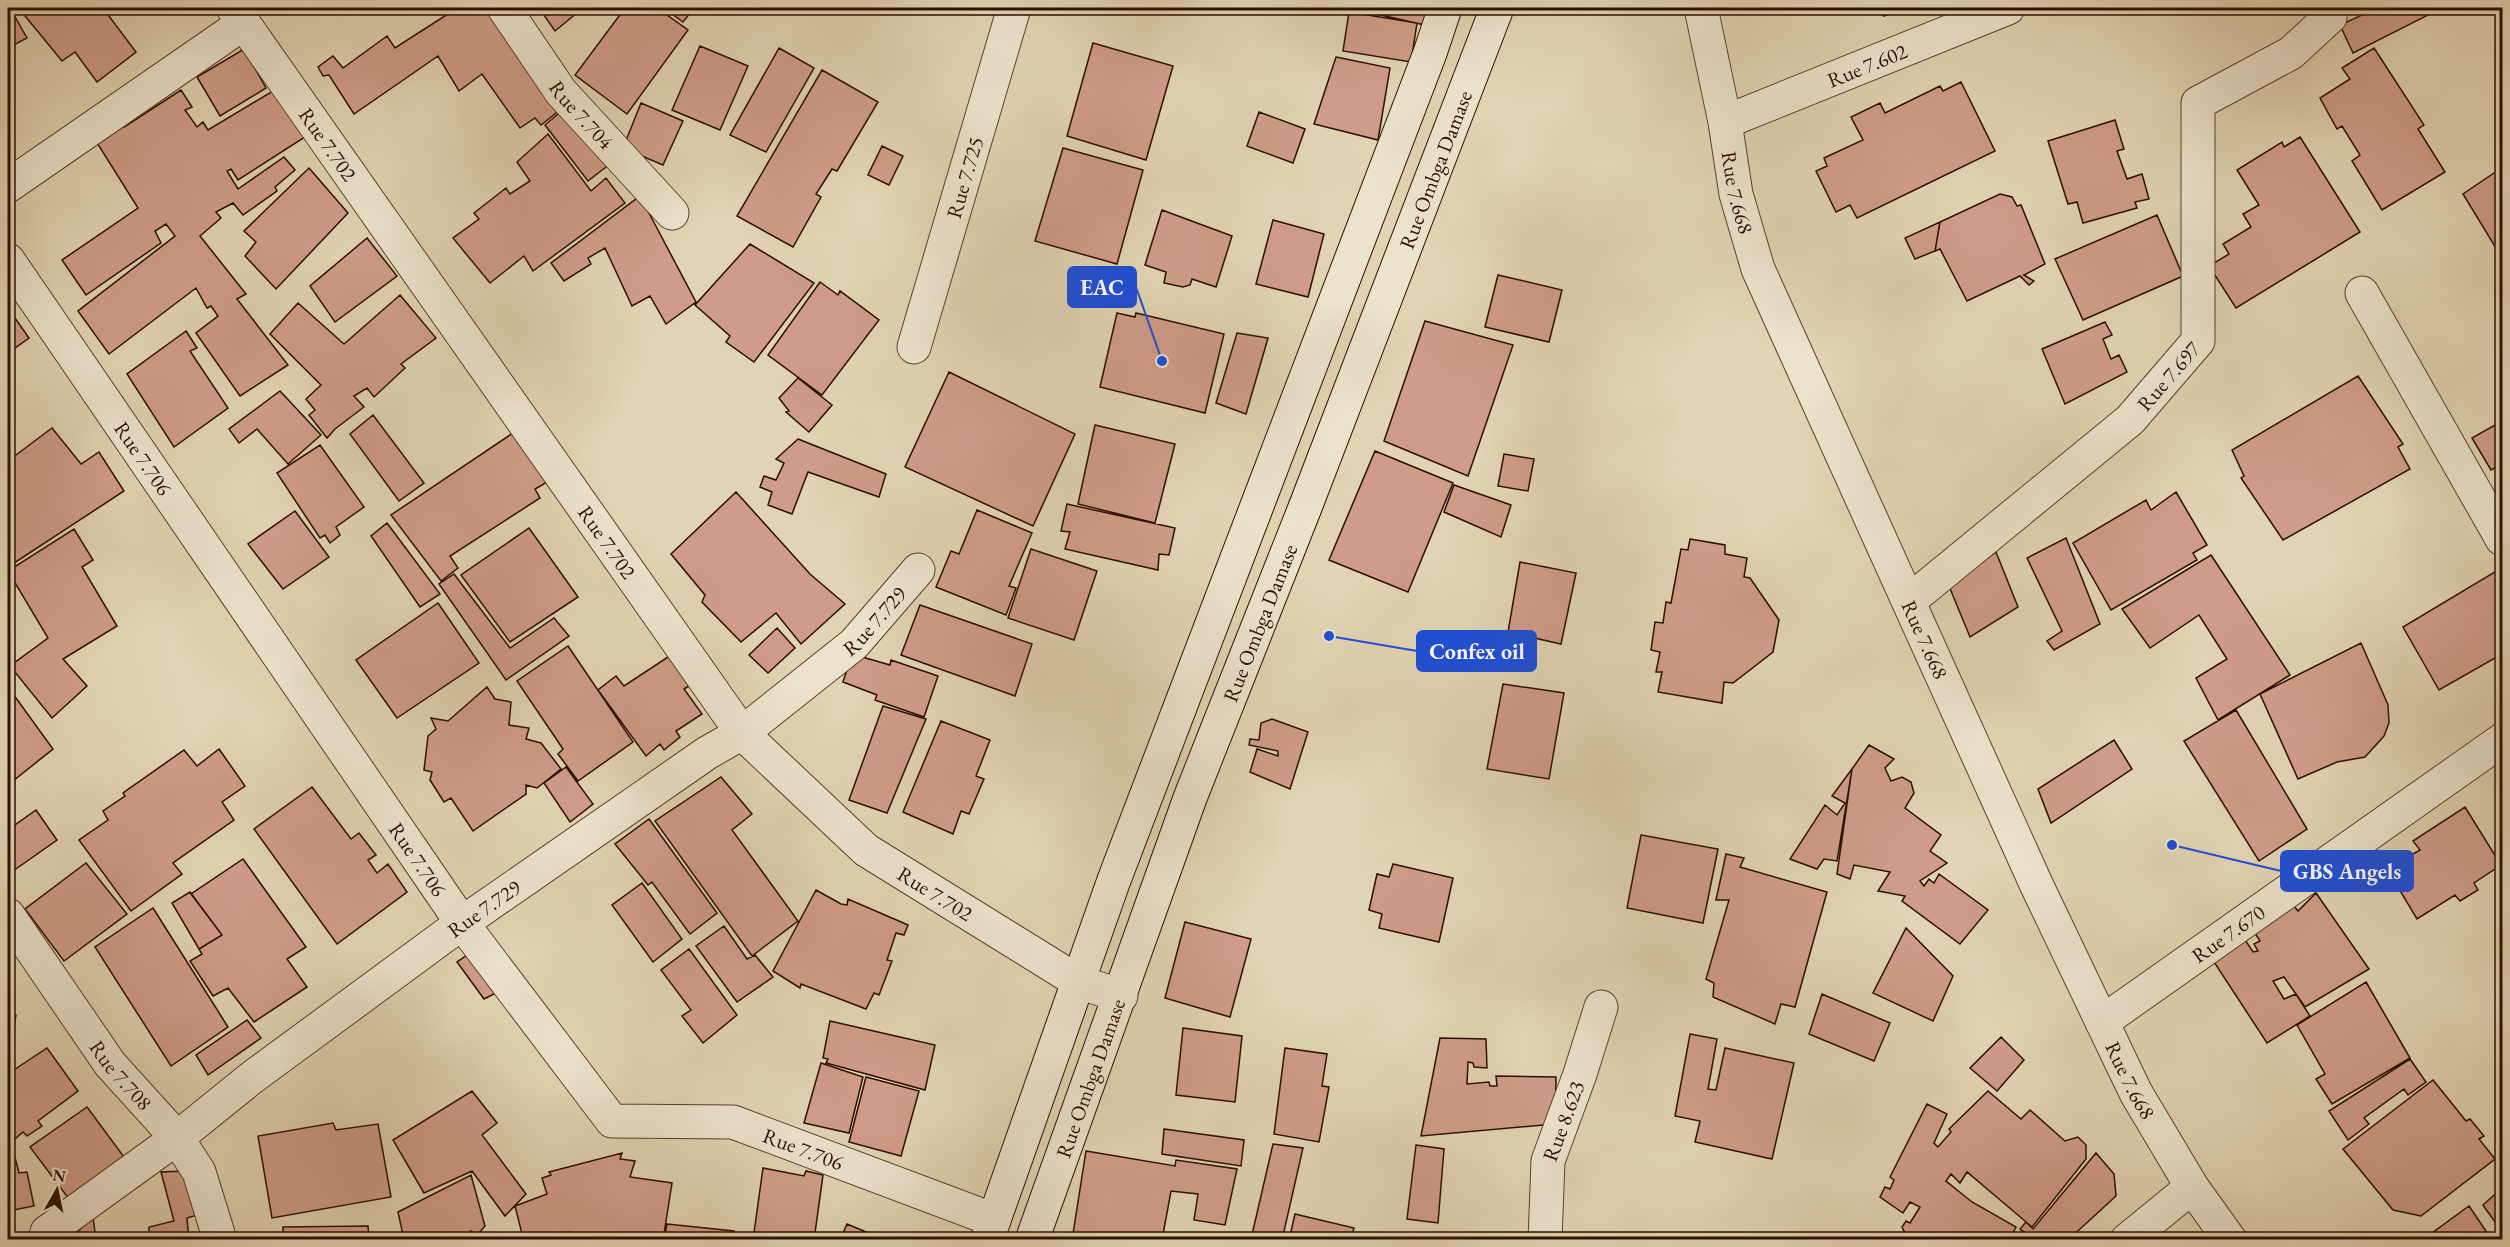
<svg xmlns="http://www.w3.org/2000/svg" width="2510" height="1247" font-family="'EB Garamond',serif">
<rect width="100%" height="100%" fill="#e1d4b2"/>
<filter id="stains"><feTurbulence type="fractalNoise" baseFrequency=".00333" numOctaves="4"/><feColorMatrix values="0 0 0 0 .2 0 0 0 0 .09 0 0 0 0 .02 0 0 0 .5 -.17"/></filter>
<radialGradient id="worn" r=".72"><stop offset=".6" stop-color="#630" stop-opacity="0"/><stop offset="1" stop-color="#630" stop-opacity=".3"/></radialGradient>
<path fill="#d09c88" stroke="#2a0e00" stroke-width="1.5" d="M8 8H10L27 38 8 48Z
M24 8H103L136 52 97 82 75 52 62 61 21 11Z
M452 8H491L561 109 541 125 535 118 520 128 482 74 459 91 438 56 354 114 329 75 323 76 318 67 333 56 343 68 387 36 395 48 454 10Z
M539 8H573L578 12 555 31Z
M625 8H657L688 30 627 114 575 75Z
M664 8H694L683 22Z
M1359 8H1429L1425 25 1358 10Z
M1876 8H1906L1884 16 1882 8 1877 10Z
M2377 8H2432L2434 12 2353 53 2340 25Z
M1349 12 1417 23 1411 62 1343 51Z
M1093 43 1173 66 1146 160 1067 136Z
M700 46 748 66 720 130 672 110Z
M779 48 814 68 766 152 730 135Z
M2374 48 2424 125 2418 129 2445 172 2382 210 2352 161 2360 155 2342 126 2337 129 2320 98 2350 79 2342 68Z
M244 49 266 88 220 116 197 77Z
M1336 57 1390 68 1378 140 1314 124Z
M822 70 878 102 837 171 832 169 816 194 821 197 793 247 737 216Z
M1961 82 1995 151 1857 218 1850 205 1836 212 1816 171 1827 166 1824 158 1863 140 1851 117 1880 103 1885 113 1940 86 1943 91Z
M278 88 305 137 238 180 231 169 227 171 238 189 284 157 295 170 275 187 277 191 243 215 233 203 216 212 221 218 200 236 246 294 237 299 288 365 240 396 196 333 218 316 211 306 207 308 196 288 109 354 78 311 175 236 166 224 155 231 161 243 86 295 62 260 138 208 94 138 121 119 124 127 181 90 192 107 185 110 197 127 203 122 208 130Z
M641 103 683 121 663 165 623 148Z
M564 109 610 164 588 181 545 125Z
M1259 112 1305 129 1293 163 1247 146Z
M2115 120 2124 149 2117 151 2127 179 2142 174 2149 199 2135 202 2137 208 2083 223 2077 202 2068 204 2048 141Z
M548 134 591 191 606 178 625 203 533 271 524 256 490 283 453 238 479 219 474 213 506 188 510 194 530 181 517 162Z
M2300 137 2360 232 2236 308 2209 266 2229 254 2223 244 2251 227 2243 214 2259 205 2237 170 2282 142 2284 147Z
M882 146 903 156 889 185 868 175Z
M1063 148 1143 170 1117 264 1035 241Z
M309 168 348 213 276 289 245 256 256 242 244 231Z
M2497 171 2502 180V258L2463 194Z
M2000 194 2012 197 2017 206 2021 205 2045 264 2024 275 2034 281 2029 285 2020 276 1967 301 1940 249 1935 251 1940 222Z
M640 196 696 302 666 324 650 296 632 306 605 248 588 258 591 264 564 281 551 263Z
M1162 210 1232 236 1216 287 1192 279 1190 285 1183 287 1164 283 1166 272 1145 265Z
M2157 215 2183 276 2083 320 2055 259Z
M1273 220 1324 234 1308 297 1256 284Z
M1940 222 1935 251 1915 259 1905 238Z
M367 238 397 276 335 322 310 286Z
M750 244 814 283 754 362 726 342 730 336 695 305Z
M1498 275 1562 290 1549 342 1485 327Z
M820 282 838 295 840 291 879 320 822 395 768 355Z
M400 295 436 338 401 364 405 368 374 397 367 388 354 396 364 407 335 429 327 438 309 415 315 410 306 399 321 385 270 334 298 303 344 344Z
M8 308 29 338 8 353Z
M1117 313 1135 317 1136 313 1224 334 1205 413 1100 387Z
M1425 321 1513 345 1468 476 1384 441Z
M2105 322 2112 335 2103 339 2111 359 2119 355 2127 372 2065 404 2042 349Z
M186 331 197 348 190 351 228 408 174 447 127 374Z
M1237 333 1268 338 1246 414 1216 403Z
M949 372 1075 434 1033 526 905 467Z
M2358 376 2403 444 2398 447 2410 469 2283 540 2241 478 2244 476 2232 450Z
M798 378 832 405 809 432 786 412 789 411 779 398Z
M280 391 321 435 288 464 257 429 239 443 229 429Z
M373 415 424 483 399 501 350 434Z
M2502 421V464L2491 470 2472 438Z
M1095 425 1175 444 1155 523 1078 504Z
M52 428 81 464 99 452 124 491 8 567V461Z
M513 433 549 481 535 489 540 498 450 556 458 568 441 581 391 515Z
M798 439 886 474 879 497 808 472 792 514 768 505 772 492 760 487 764 476 776 480 784 463 776 459Z
M320 445 364 507 336 527 340 535 330 543 325 535 320 538 277 473Z
M1375 451 1453 483 1408 592 1329 560Z
M1504 454 1534 459 1528 491 1498 486Z
M1454 485 1511 505 1501 537 1444 512Z
M736 492 810 574 845 604 801 644 776 613 741 642 702 602 705 595 671 554Z
M2176 492 2207 545 2193 553 2197 560 2111 610 2073 543 2146 500 2151 510Z
M1067 504 1175 528 1169 555 1159 554 1158 570 1065 549 1070 532 1061 531Z
M977 510 1032 533 1009 586 1016 588 1006 615 936 587 951 551 959 554Z
M295 511 329 557 283 589 248 544Z
M387 523 440 594 420 607 371 536Z
M529 528 578 597 510 642 461 575Z
M74 529 93 560 82 567 117 626 63 659 87 686 52 718 10 666 48 638 8 571Z
M2066 538 2100 624 2054 650 2047 641 2062 631 2027 558Z
M1690 539 1725 545V554L1747 558 1744 577 1750 578 1779 620 1773 652 1733 683 1724 682 1722 703 1658 692 1662 672H1656L1660 652 1651 650 1655 622 1663 623 1666 602 1671 603 1681 549 1688 550Z
M1031 549 1097 571 1074 640 1008 618Z
M1996 552 2018 607 1970 637 1949 586Z
M2211 555 2290 675 2218 720 2196 678 2227 659 2199 615 2150 648 2122 609Z
M1520 562 1576 573 1561 644 1508 632Z
M2498 570 2502 578V654L2439 690 2403 627Z
M454 574 510 648 554 618 569 636 506 680 439 584Z
M438 603 479 663 397 718 356 660Z
M920 605 1032 644 1015 696 901 655Z
M777 628 795 648 768 673 749 655Z
M2361 643 2388 705 2389 723 2384 736 2365 757 2337 762 2298 779 2260 694Z
M568 646 633 742 578 781 558 754 563 749 517 681Z
M852 654 890 665 891 660 938 676 924 717 875 700 877 695 843 682Z
M671 655 692 684 684 689 702 714 676 731 680 737 664 750 660 744 646 756 598 690 616 676 624 686Z
M1503 684 1564 693 1549 779 1487 769Z
M8 687 53 749 8 785Z
M487 687 495 699 511 702 509 725 529 728 526 739 541 743 561 769 537 788 526 785V794L473 831 451 798 444 802 430 780 432 772 424 770 428 736 436 729 431 718 448 721Z
M883 706 926 719 887 813 849 800Z
M2236 710 2307 829 2259 861 2184 741Z
M1272 719 1308 732 1290 789 1250 772 1257 749 1278 756V751L1249 745 1250 739 1259 740 1261 723Z
M941 721 990 740 976 776 984 779 969 814 961 811 953 834 903 812Z
M2114 740 2132 769 2051 823 2038 789Z
M1869 745 1894 759 1885 768 1891 781 1902 777 1911 782 1914 793 1905 808 1941 835 1930 851 1947 863 1920 881 1924 886 1929 879 1934 883 1939 874 1988 910 1960 944 1902 901 1905 896 1878 891 1890 872 1854 865 1850 879 1837 874 1852 769Z
M219 749 245 786 222 802 234 820 173 863 182 874 131 911 79 840 108 820 103 811 125 796 123 793 184 750 197 766Z
M566 767 593 804 570 822 544 783Z
M1852 769 1837 861 1824 859 1817 869 1790 859 1825 805 1837 815 1845 803 1832 796Z
M721 777 752 814 732 830 798 921 752 956 655 821Z
M312 787 351 839 359 833 376 855 368 860 377 873 388 864 407 892 337 944 254 829Z
M2465 807 2501 865 2474 883 2478 890 2460 901 2455 895 2417 919 2387 869 2420 850 2413 841Z
M36 810 57 840 13 871 8 863V830Z
M649 819 717 913 690 934 652 882 648 885 615 844Z
M1641 835 1718 849 1703 923 1627 908Z
M1726 854 1744 858 1740 867 1827 892 1795 1007 1781 1004 1775 1024 1713 997 1714 983 1706 979 1729 900H1716Z
M243 859 306 947 287 959 307 987 254 1022 228 988 213 996 190 961 202 954 199 949 222 935 191 894Z
M86 863 127 914 64 961 25 909Z
M1393 864 1453 878 1439 942 1379 928 1382 914 1369 910 1377 874 1389 877Z
M642 883 682 939 653 962 612 905Z
M816 890 841 904 847 905 848 899 908 925 904 935 896 933 887 960 892 961 879 995 874 993 866 1009 801 984 800 988 773 971Z
M190 892 222 935 199 949 172 903Z
M2316 893 2369 969 2305 1007 2284 977 2273 981 2284 999 2296 994 2310 1016 2267 1043 2201 942 2234 923 2253 952 2258 951 2254 944 2260 941 2253 930 2291 902 2298 911Z
M153 908 228 1027 171 1066 95 947Z
M1185 922 1251 939 1230 1017 1165 998Z
M724 926 747 959 755 955 773 977 737 1002 696 946Z
M1906 928 1953 976 1933 1021 1873 993Z
M689 949 737 1015 703 1043 682 1016 691 1010 661 970Z
M470 953 498 992 484 999 457 962Z
M8 973 14 982 8 987Z
M2366 982 2410 1058 2332 1104 2316 1079 2325 1074 2297 1025Z
M1822 994 1890 1023 1874 1061 1809 1034Z
M8 1013 16 1015 8 1056Z
M247 1020 261 1038 208 1075 196 1055Z
M830 1021 935 1045 925 1090 826 1063 828 1059 823 1058Z
M1183 1028 1242 1036 1235 1102 1176 1095Z
M1690 1034 1717 1039 1708 1089 1716 1090 1725 1048 1794 1063 1772 1159 1695 1142 1700 1121 1675 1116Z
M2001 1037 2024 1060 1997 1091 1970 1068Z
M1440 1038 1486 1039 1487 1068 1474 1067 1473 1063 1468 1062 1467 1084 1489 1082 1490 1086H1497L1496 1076 1556 1077 1555 1124 1421 1136Z
M47 1048 78 1091 38 1121 42 1126 27 1136 23 1132 8 1145V1074Z
M1285 1048 1327 1054 1322 1086 1329 1087 1319 1142 1274 1134Z
M2410 1059 2426 1082 2408 1095 2404 1089 2364 1118 2369 1124 2348 1140 2329 1111Z
M821 1063 863 1077 849 1133 804 1123Z
M866 1077 919 1091 901 1156 849 1142Z
M2433 1080 2466 1121 2470 1119 2484 1136 2479 1139 2495 1159 2421 1216 2393 1210 2343 1149Z
M472 1091 497 1123 482 1135 526 1194 505 1216 472 1171 424 1193 393 1140Z
M1988 1091 2021 1119 2030 1110 2065 1141 2078 1137 2086 1145V1159L2032 1227 1967 1172 1960 1183 1951 1174 1946 1181 1972 1202 2016 1227 2009 1240H1929L1905 1233 1902 1227 1906 1221 1910 1223 1920 1207 1910 1202 1903 1213 1880 1197 1885 1187 1890 1189 1894 1180 1890 1177 1927 1104 1947 1114 1934 1143 1938 1147 1951 1132 1949 1129Z
M87 1107 124 1157 69 1199 30 1147Z
M333 1123 336 1130 378 1124 391 1197 272 1218 258 1136Z
M1164 1129 1244 1140 1241 1166 1162 1154Z
M1273 1144 1303 1148 1282 1240 1251 1239Z
M1416 1145 1444 1149 1438 1223 1407 1219Z
M12 1146 19 1173 27 1172 34 1206 8 1211V1147Z
M1086 1151 1175 1166 1176 1160 1237 1169 1225 1225 1194 1220 1198 1194 1171 1191 1162 1240H1072Z
M622 1153 620 1159 635 1161 630 1177 672 1183 663 1240H573L571 1232 523 1238 515 1206 547 1194 542 1178 551 1175 549 1172Z
M2096 1153 2114 1174 2116 1196 2068 1240H2036L2020 1229 2026 1222 2033 1229Z
M763 1168 804 1176 806 1171 823 1175 814 1240H753Z
M185 1171 197 1215 187 1218 189 1240H126L149 1236V1227L174 1221 161 1172Z
M471 1175 485 1226 477 1235 471 1231 457 1240H404L398 1212Z
M2502 1188V1232L2483 1205Z
M2469 1206 2492 1240H2436L2432 1233Z
M1295 1214 1354 1228 1351 1240H1289Z
M93 1217 96 1240H69Z
M667 1224 734 1231V1240H664Z
M847 1224 871 1234 870 1240H840Z
M368 1226 369 1240H283V1227Z"/>
<g fill="none" stroke-linecap="round" stroke-linejoin="round">
<g stroke="#58402c" stroke-width="35">
<g id="street">
<path id="s1" d="M233 8 742 733 866 850 1079 982 1121 996"/>
<path id="s2" d="M504 8 561 92 672 213"/>
<path id="s3" d="M1701 8 1725 122 1736 194 1758 269 2037 886 2136 1093 2192 1187 2230 1240"/>
<path id="s4" d="M1725 122 2008 8"/>
<path d="M8 186 244 23"/>
<path id="s5" d="M8 260 462 923 612 1121 733 1122 994 1220"/>
<path d="M2362 293 2502 539"/>
<path id="s6" d="M914 347 1014 8"/>
<path id="s7" d="M1909 601 2130 420 2198 341V103L2291 53 2330 17 2328 8"/>
<path id="s8" d="M8 915 110 1064 177 1138 199 1172 220 1240"/>
<path id="s9" d="M2102 1022 2502 740"/>
<path id="s10" d="M45 1240 47 1232 177 1138 250 1079 462 923 707 753 742 733 854 644 918 570"/>
<path id="s11" d="M1545 1240 1548 1161 1580 1074 1601 1007"/>
<path d="M2127 1240 2192 1187"/>
</g>
</g>
<g stroke="#2a0e00" stroke-width="35">
<g id="secondary">
<path d="M987 1240 1114 880 1430 53 1445 8"/>
<path id="s12" d="M1032 1240 1190 798 1306 505 1497 8"/>
</g>
</g>
<use href="#street" stroke="#ece3cd" stroke-width="33"/>
<use href="#secondary" stroke="#ece3cd" stroke-width="33"/>
</g>
<g text-anchor="middle" dominant-baseline="central" stroke-width="5" stroke-linejoin="round" paint-order="stroke">
<g font-size="21" fill="#2a0e00" stroke="#ece3cd">
<text stroke="none"><textPath href="#s4" startOffset="153">Rue 7.602</textPath></text>
<text stroke="none"><textPath href="#s2" startOffset="132">Rue 7.704</textPath></text>
<text stroke="none"><textPath href="#s1" startOffset="166">Rue 7.702</textPath></text>
<text stroke="none"><textPath href="#s12" startOffset="1144">Rue Ombga Damase</textPath></text>
<text stroke="none"><textPath href="#s6" startOffset="177">Rue 7.725</textPath></text>
<text stroke="none"><textPath href="#s3" startOffset="188">Rue 7.668</textPath></text>
<text stroke="none"><textPath href="#s7" startOffset="344">Rue 7.697</textPath></text>
<text stroke="none"><textPath href="#s5" startOffset="240">Rue 7.706</textPath></text>
<text stroke="none"><textPath href="#s1" startOffset="652">Rue 7.702</textPath></text>
<text stroke="none"><textPath href="#s10" startOffset="1038">Rue 7.729</textPath></text>
<text stroke="none"><textPath href="#s12" startOffset="658">Rue Ombga Damase</textPath></text>
<text stroke="none"><textPath href="#s3" startOffset="674">Rue 7.668</textPath></text>
<text stroke="none"><textPath href="#s5" startOffset="726">Rue 7.706</textPath></text>
<text stroke="none"><textPath href="#s1" startOffset="1138">Rue 7.702</textPath></text>
<text stroke="none"><textPath href="#s10" startOffset="552">Rue 7.729</textPath></text>
<text stroke="none"><textPath href="#s9" startOffset="154">Rue 7.670</textPath></text>
<text stroke="none"><textPath href="#s8" startOffset="196">Rue 7.708</textPath></text>
<text stroke="none"><textPath href="#s12" startOffset="172">Rue Ombga Damase</textPath></text>
<text stroke="none"><textPath href="#s3" startOffset="1160">Rue 7.668</textPath></text>
<text stroke="none"><textPath href="#s11" startOffset="122">Rue 8.623</textPath></text>
<text stroke="none"><textPath href="#s5" startOffset="1248">Rue 7.706</textPath></text>
</g>
</g>
<path fill="none" stroke="#1d4ed8" stroke-width="2" d="M1162 361L1136 287M1329 636L1417 651M2172 845L2281 871"/>
<g fill="#1d4ed8" stroke="#ece3cd" stroke-width="2">
<circle cx="1162" cy="361" r="6"/>
<circle cx="1329" cy="636" r="6"/>
<circle cx="2172" cy="845" r="6"/>
</g>
<g fill="#1d4ed8" stroke="#1d4ed8" stroke-width="2">
<rect x="1068" y="267" width="68" height="40" rx="6"/>
<rect x="1417" y="631" width="119" height="40" rx="6"/>
<rect x="2281" y="851" width="132" height="40" rx="6"/>
</g>
<g font-size="22" text-anchor="middle" font-weight="bold" fill="#fff">
<text x="1102" y="295">EAC</text>
<text x="1477" y="659">Confex oil</text>
<text x="2347" y="879">GBS Angels</text>
</g>
<rect width="2510" height="1247" fill="none" stroke="#e1d4b2" stroke-width="30"/>
<rect x="9" y="9" width="2492" height="1229" fill="none" stroke="#2a0e00" stroke-width="3"/>
<rect x="15" y="15" width="2480" height="1217" fill="none" stroke="#2a0e00" stroke-width="1.5"/>
<g transform="translate(57 1190) rotate(9)" stroke="#ece3cd" stroke-width="4.5" paint-order="stroke">
<path d="M0-4.5L10 22L0 15L-10 22Z" fill="#2a0e00"/>
<text y="-9" font-size="16" font-weight="bold" text-anchor="middle" fill="#2a0e00">N</text>
</g>
<rect width="100%" height="100%" filter="url(#stains)"/>
<rect width="100%" height="100%" fill="url(#worn)"/>
</svg>
